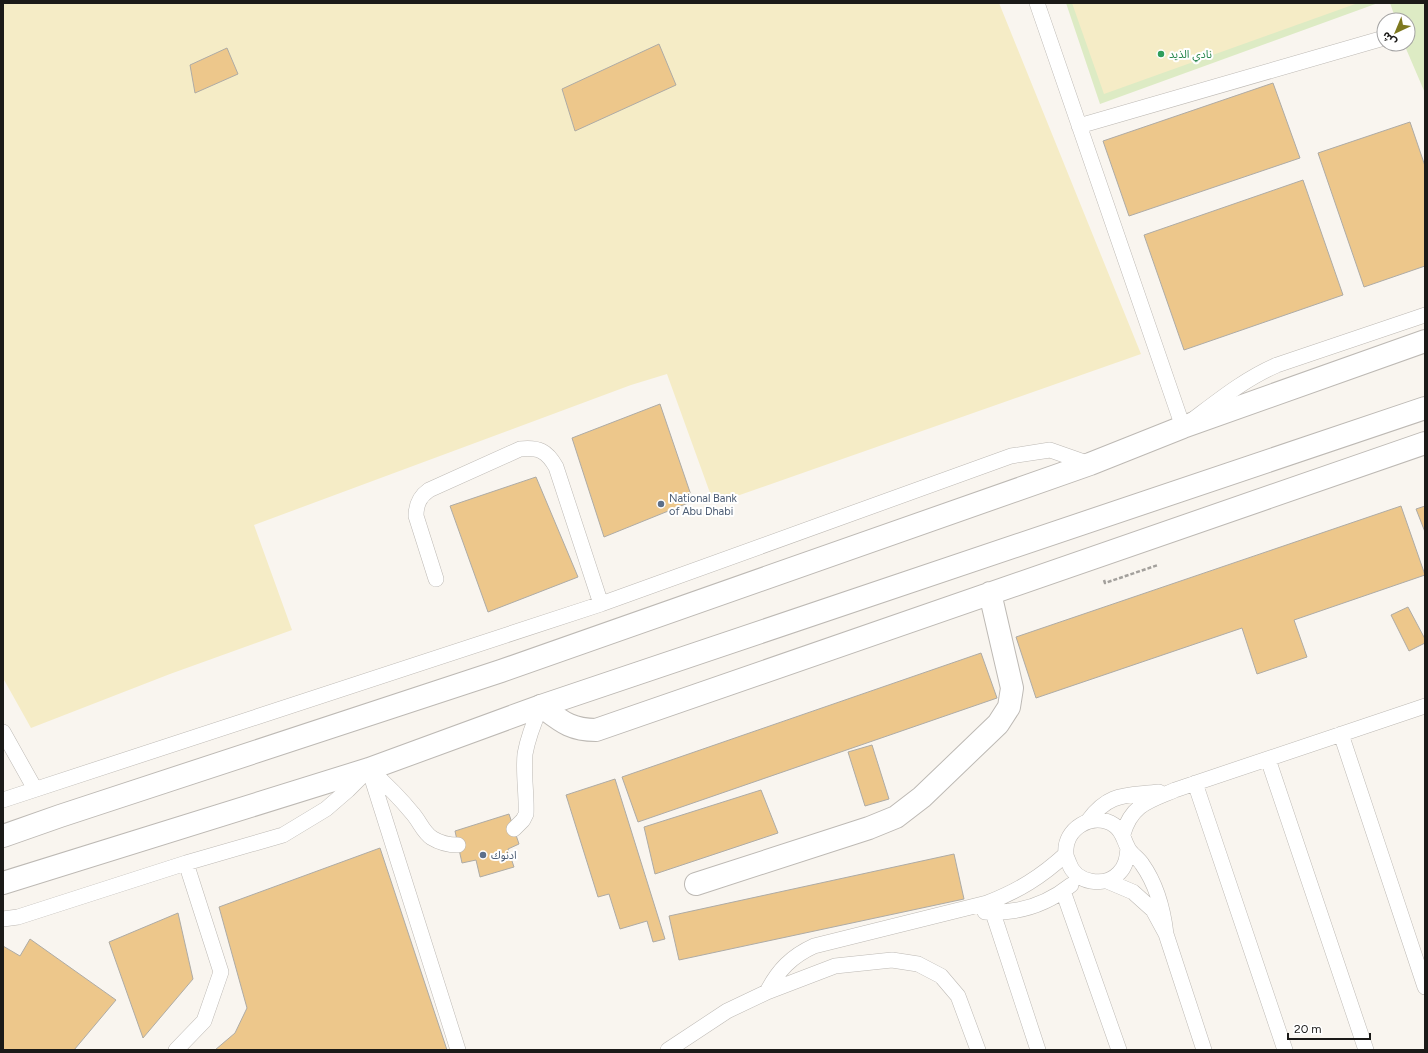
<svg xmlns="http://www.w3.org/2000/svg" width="1428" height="1053" font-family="Figtree,'Noto Sans Arabic',sans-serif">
<rect width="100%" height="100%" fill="#f9f5ef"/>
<path fill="#ddebc4" d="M1066 3H1378L1100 104Z
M1390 3H1425V93L1404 44H1408V20H1396Z"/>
<path fill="#f5ecc6" d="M3 3H999L1141 354 714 504 667 374 631 385 254 525 292 630 170 674 31 728 3 678Z
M1072 3H1358L1104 94Z"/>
<path fill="#edc78b" stroke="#aeaba5" d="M659 44 676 85 575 131 562 89Z
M227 48 238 74 195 93 190 65Z
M1273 83 1300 158 1129 216 1103 141Z
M1410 122 1425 166V266L1364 287 1318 153Z
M1303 180 1343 295 1184 350 1144 235Z
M660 404 693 501 604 537 572 438Z
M536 477 578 577 488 612 450 506Z
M1401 506 1425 575 1294 620 1307 657 1257 674 1242 628 1036 698 1016 637Z
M1425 506V532L1416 509Z
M1408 607 1425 639V643L1409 651 1391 615Z
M981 653 997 698 638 822 622 777Z
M872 745 889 799 865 806 848 752Z
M615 779 665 939 653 942 647 921 620 929 609 894 598 897 566 795Z
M761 790 778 833 655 874 644 827Z
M509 814 519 844 508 849 514 867 480 877 476 860 462 863 455 831Z
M380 848 447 1050H215L235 1033 247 1008 219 907Z
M954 854 964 899 679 960 669 916Z
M178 913 193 979 143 1038 109 942Z
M30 939 116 1000 74 1050H3V946L20 956Z"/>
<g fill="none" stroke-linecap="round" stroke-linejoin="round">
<g stroke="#bdb9b4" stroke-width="16">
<path id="lane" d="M1037 3 1183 427C1213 405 1242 380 1277 365L1425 315
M1079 126 1384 38
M436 579 416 516C416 505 419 497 429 490L520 449C539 447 547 451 556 467L601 604
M3 732 35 789
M1341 734 1425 987
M1268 759 1366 1050
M369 769 458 1050
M370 770C386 784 400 798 413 814 420 822 423 832 432 838 440 843 449 845 458 845
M1195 783 1285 1050
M3 800 601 604 1011 456 1050 450 1090 464
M1088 821C1109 792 1126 796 1159 792
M514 829 523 820 526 814C527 795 523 774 525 754 528 737 534 722 541 706
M1123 834C1132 804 1149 801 1175 790L1425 706
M1128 848C1127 858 1126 866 1119 873 1105 888 1075 883 1069 863 1068 860 1066 857 1066 854 1063 829 1093 811 1114 825 1123 831 1123 839 1128 848 1131 854 1138 858 1142 864 1157 885 1163 908 1166 934
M1107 881 1133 892 1153 910 1166 934 1204 1050
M1063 891 1119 1050
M985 912C1016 914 1046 905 1071 885
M993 913 1038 1050
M3 919 18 917 186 863 283 835 326 809 348 790 367 771
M767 992C778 970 792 956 814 946L987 903C1018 891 1041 877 1066 854
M176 1050 204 1021 221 972 186 863
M668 1050 727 1011 767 992 835 966 892 960 918 964 941 976 958 996 978 1050"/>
</g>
<g stroke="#bdb9b4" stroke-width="24">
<path id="street" d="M541 706C561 721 570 730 596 730L1425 443
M696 884 869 828 896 817 922 797 998 724 1009 707 1012 688 990 593"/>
</g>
<g stroke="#bdb9b4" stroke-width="24">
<path id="highway" d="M3 836 60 816 501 671 1090 464 1183 427 1425 341
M3 883 369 769 541 706 1425 408"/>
</g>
<path stroke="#a3a09c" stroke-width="2.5" stroke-dasharray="4 2" stroke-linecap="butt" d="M1104 580 1105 583 1158 565"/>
<use href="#lane" stroke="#fff" stroke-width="15"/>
<use href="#street" stroke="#fff" stroke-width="22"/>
<use href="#highway" stroke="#fff" stroke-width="22"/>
</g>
<circle fill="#2e9e5b" stroke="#fff" stroke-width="1.5" cx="1161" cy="54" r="4"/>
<g fill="#5c6f8a" stroke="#fff" stroke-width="1.5">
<circle cx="661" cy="504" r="4"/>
<circle cx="483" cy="855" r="4"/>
</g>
<g text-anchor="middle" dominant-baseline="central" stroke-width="4" stroke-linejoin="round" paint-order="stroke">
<g font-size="11" fill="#27864d" stroke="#fff" text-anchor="start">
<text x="1169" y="54">نادي الذيد</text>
</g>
<g font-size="11" fill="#4e5e75" stroke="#fff" text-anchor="start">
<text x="669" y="498">National Bank<tspan x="669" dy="13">of Abu Dhabi</tspan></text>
<text x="491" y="855">ادنوك</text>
</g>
</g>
<rect width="1428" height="1053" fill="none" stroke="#1b1a18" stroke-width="8"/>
<g transform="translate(1396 32) rotate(224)"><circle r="19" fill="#ffffff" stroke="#a4a3a3"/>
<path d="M0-3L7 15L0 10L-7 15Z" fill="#7e791f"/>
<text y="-6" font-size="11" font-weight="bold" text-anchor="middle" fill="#1b1a18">ش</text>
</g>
<path d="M1288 1033v6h82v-6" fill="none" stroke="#1b1a18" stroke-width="2"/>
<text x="1294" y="1033" font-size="12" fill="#1b1a18" stroke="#ffffff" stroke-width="3" paint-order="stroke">20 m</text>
</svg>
